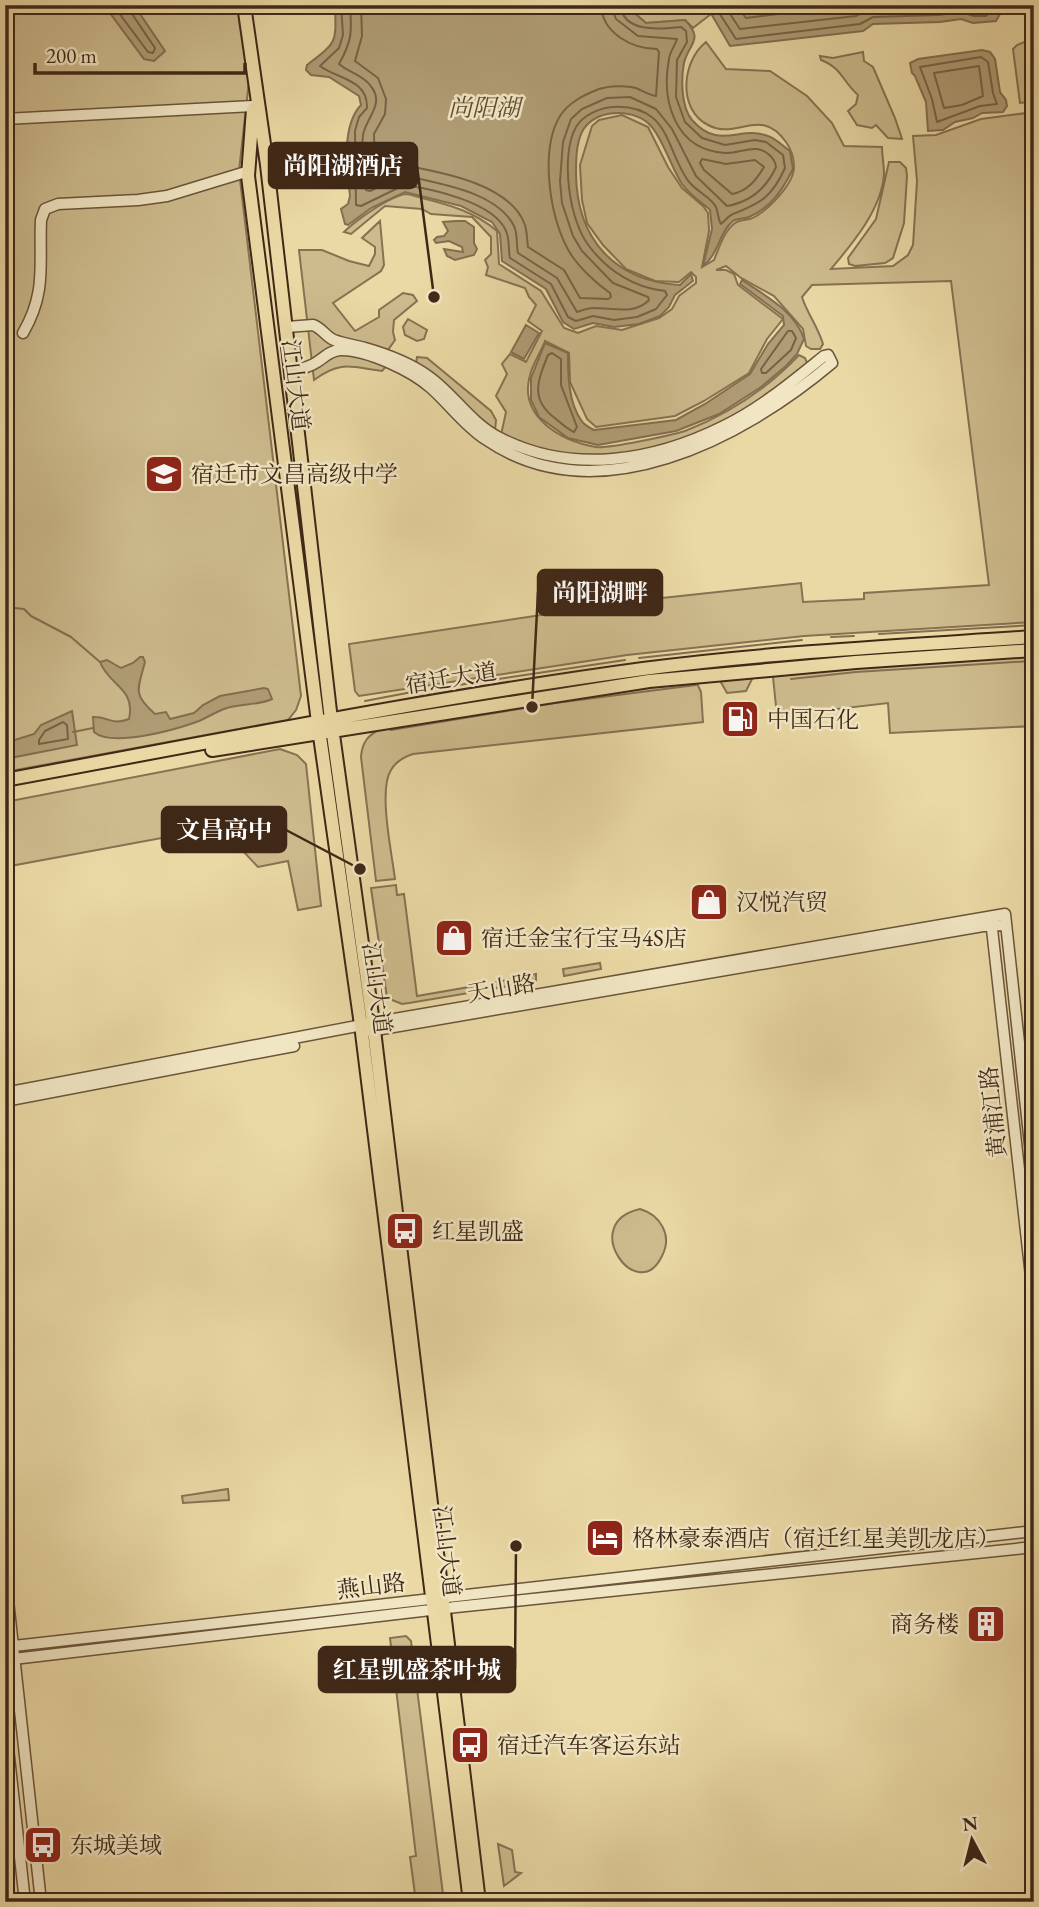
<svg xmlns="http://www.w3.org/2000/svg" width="1039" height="1907" font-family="'EB Garamond','Noto Serif SC',serif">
<rect width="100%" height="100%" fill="#ead9a5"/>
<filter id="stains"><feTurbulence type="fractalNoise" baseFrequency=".00286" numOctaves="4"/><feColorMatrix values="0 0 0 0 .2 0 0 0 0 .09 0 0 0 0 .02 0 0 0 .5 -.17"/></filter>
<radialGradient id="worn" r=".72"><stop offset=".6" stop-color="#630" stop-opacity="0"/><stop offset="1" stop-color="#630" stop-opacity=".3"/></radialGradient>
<path fill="#cdbb8d" stroke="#867252" stroke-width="2" d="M5 5H239L249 81 239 171 301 696 296 710 288 720 5 772Z
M625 5H706L711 14 693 28 685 20 646 23Z
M1034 38V105L1028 102 1020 103 1013 49 1017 45Z
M706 42 726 69 770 71 807 96 832 123 844 146 882 147C882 155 884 165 884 174 882 209 852 244 831 269L893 266 908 255 913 245 917 181 913 136 936 135 981 119 1034 112V622L804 636 627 655 359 696 355 691 349 644 634 601 801 583 803 602 864 599V593L989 585 951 281 812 285 802 297C807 313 818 327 823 344L820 349H811L806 346 803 329 774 296 741 278 726 266 716 270H726L734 274 738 285 783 319 767 339 749 373 704 401 675 416 596 427 587 419 570 382 569 353 545 341C541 352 533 363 530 375 518 417 561 441 596 447 608 449 672 435 685 431 728 414 768 388 799 355L805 358 807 363C757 417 657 459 584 457 575 456 565 457 557 455 538 450 520 441 501 435L506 412 496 396 507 374 502 364 510 354 526 362 542 331 528 321 536 305 529 297 525 288 486 275 488 267 485 260 491 254V237L472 217 431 214 422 209 385 206 351 234 344 232C356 220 389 197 405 194 410 194 417 197 422 198 450 205 475 212 497 231L499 264 541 291 564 328 578 333 596 326 622 330 659 318 672 309 679 296 696 283V277L691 272 679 282 655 281 626 269 603 245 587 223 582 200 580 165 592 126 599 120 622 115 648 127 668 167 682 188 703 206 708 213 709 231 702 267 714 260C719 248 724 231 735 223 739 220 746 220 750 219 766 213 794 184 794 167 794 158 791 149 786 142 760 105 737 141 708 125 677 109 682 61 706 42Z
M863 52 864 61 873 67 895 118 902 139 888 138 876 125 872 128 857 125 848 111 856 104 858 95C843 82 842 68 821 60L820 56 833 58Z
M889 162H900L906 168 907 176 904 223 893 258 885 263 855 266 849 264 848 258 876 219Z
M380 221 384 265 381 271 333 303 355 331 379 317V310L403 293 413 295 417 301 394 320 393 332 395 340 388 350 390 362 382 371C351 367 341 360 314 380L299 250H322L349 261 369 266 375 254V247L362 238Z
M408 319 427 330 424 339 417 341 405 335 403 327Z
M417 357 427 358 491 411 496 420 495 431 416 363Z
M1034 656V726L890 733 888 703 777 716 773 677 777 674Z
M753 677 746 691 727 693 719 679Z
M696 681 701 692 703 722 413 754C404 757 396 761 391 770 378 790 392 854 395 879L376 881 361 757C362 742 368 735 382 728L578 696Z
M280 749 297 755 306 764 321 906 298 910 288 861 258 867 226 833 200 835 194 832 5 867V802Z
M396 885 397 895 404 894 417 996 475 986V992L409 1003 402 1004 387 998 371 888Z
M600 963 601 969 564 976 563 969Z
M536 974V981L492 989 491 983Z
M640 1209C660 1215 673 1235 662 1256 638 1307 577 1223 640 1209Z
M228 1489 229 1500 183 1503 182 1496Z
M406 1636 411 1641 444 1902H416L410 1857 416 1856 390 1638Z
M498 1844 512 1850 515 1872 521 1873 504 1886Z"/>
<path fill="#b09d75" stroke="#836e4f" stroke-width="2" d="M104 5H134L165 51 154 61 144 59Z
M335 5H625L646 23 685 20C705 40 688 44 684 63 681 79 681 107 692 120 719 151 740 125 768 136 775 138 783 146 790 151L793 169C783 189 771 208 749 217 745 219 738 218 733 221 719 232 719 254 703 266L712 229 710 210C701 202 689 194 682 184 672 169 661 134 648 123 631 108 593 109 582 132 576 144 576 161 576 174 577 240 615 281 680 285L691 274 693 281 675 295 669 307 660 316 639 324 614 327 593 323 574 329 563 322 546 289 502 261 500 234 492 222 461 206 405 192 371 208 348 225 345 224 341 209 348 204 350 196C347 169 341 126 361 105L359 96 329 77 311 75 306 70 307 65C338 41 336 44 335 5Z
M706 5H994L1000 14 996 21 973 23 961 19 940 22 873 24 863 31 730 46Z
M982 50 990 52 995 59 1000 92 1006 100 1007 106 1003 112 982 113 973 118 955 122 943 130 928 131 926 102 915 76 912 73 910 63 918 59Z
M456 221H465L474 227V243L477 249 474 255 455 260 447 256 444 249 463 252 462 247 449 241 436 243 434 240 437 237 444 236 448 231 443 222Z
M742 280C764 295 795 311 804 339L797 354 786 366 761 387 719 414 676 431 598 445 568 438 539 417 531 400V378L545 343 568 353C568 373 568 402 581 420 583 424 590 428 594 430L676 420 705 404 750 374 768 344 784 325 783 316 740 284Z
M526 325 539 333 524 359 511 352Z
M140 657H143L145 662C138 689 132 694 155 714L166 712 170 719 194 713 203 705 220 696 264 688 268 689 272 699C258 706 239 703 224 709 216 712 208 717 199 721 178 729 112 748 94 732L93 717C108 716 111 726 129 719 136 688 109 686 100 662L107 660 121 668 133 663Z
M72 711 77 745 5 759V743L34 734 41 725Z"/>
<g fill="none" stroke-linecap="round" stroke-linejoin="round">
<path stroke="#786246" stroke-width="2" d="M113 5 148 52 153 53 155 48 130 11 129 5
M341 5 343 35 339 48 320 66C337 79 368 79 367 108L359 117 355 131 356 205 361 206 404 185C432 189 494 202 506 231 510 239 508 250 510 258L551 284 568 317 576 321 593 316 614 320 637 317 656 309 667 295 665 291C634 288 607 270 589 246 569 221 560 155 576 127 583 115 600 108 612 107 626 106 641 108 653 118 670 132 675 166 690 183 697 191 708 196 714 204 719 210 717 218 721 224 725 221 728 216 733 214 761 203 772 197 785 168L783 155 766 142 755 140 725 145 702 138 685 122 676 97 677 60 687 42 686 31 681 27C661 29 624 34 620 5
M350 5C352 32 352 41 339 64 348 72 362 75 370 85 386 104 366 117 363 135 361 152 362 173 366 190L370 191 399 177 407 176C441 184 497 192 514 226 518 234 516 245 518 253L557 278 577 312C583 310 588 308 594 308 613 308 635 315 649 300L648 297 613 283 582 251 573 236 562 203 560 181 563 142 571 119 582 109 607 98 630 97 656 109 672 129 696 176 727 206C750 202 766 189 776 167 775 158 766 150 757 149 746 148 735 154 725 153 675 150 661 101 669 59 670 51 675 46 677 39L638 36 616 19 611 5
M361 5 362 36 355 61 378 78 386 99 385 114 374 134 375 174 379 175 397 167 408 166C445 173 511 185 525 225 527 232 527 240 528 247L564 270 580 298 608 299 611 297 610 293C597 284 581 269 572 256 550 224 539 151 560 116 569 102 584 95 599 89 609 86 626 85 636 88 643 91 649 95 656 96L659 52 657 49C632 49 602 33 601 5
M714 5 736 39 860 24 873 17 939 15 961 12 974 16H986L989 13 988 5
M724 5 740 29 856 16 872 8 943 5
M736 5 746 18 854 5
M981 57 988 62 993 93 997 104 980 106 937 122 932 99 920 67Z
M979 66 983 96 962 105 944 108 934 73Z
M702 159 726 164 755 160 764 167C756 180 748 191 732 194L704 170 700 163Z
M788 331H792L796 338 791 350 766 373H762L761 369Z
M552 353 561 359V385L577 427 574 432C567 429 562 424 556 419 530 400 537 382 548 355Z
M63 722 67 725 68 739 39 744V740L45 731Z"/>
<path stroke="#836e4f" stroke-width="2" d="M5 607 24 609 31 616 71 637 100 662
M879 634 1034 625
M831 637 854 636
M639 658 802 640
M791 679 856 672 1030 661
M365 701 412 692 625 660
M391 730 555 703 696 685
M73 732 93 728"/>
<g stroke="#6a543a" stroke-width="13">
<path id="minor" d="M5 119 253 106
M287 327 313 325C322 328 326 337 334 340 344 344 355 345 365 348 386 354 410 363 428 376 454 394 471 424 500 438 572 475 654 461 724 426 761 408 793 381 824 356L828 355 832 363C743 438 597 516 485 439 464 425 450 405 431 388 412 371 366 349 340 350 329 351 325 357 317 362 310 367 301 369 292 371
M23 333C47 292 39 264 41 220L45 209 58 204 138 200 167 196 249 171
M991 920 1034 1303
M370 1031 983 926 1006 925
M5 1093 383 1021 1005 914 1034 1181
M5 1101 294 1046
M5 1573 41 1902
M5 1647 1034 1531
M5 1660 456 1607 1034 1547
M5 1721 25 1902"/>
</g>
<g stroke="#402817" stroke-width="16">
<path id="major" d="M244 5 267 165 331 720 374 1030 479 1902
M253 109 248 176 318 722 361 1025 470 1902
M212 750 649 681 856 662 1034 650
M5 780C217 741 429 698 643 669 772 652 904 646 1034 637"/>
</g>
<use href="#minor" stroke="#f1e6c4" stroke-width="10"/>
<use href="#major" stroke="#ead9a5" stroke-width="12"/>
</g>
<defs>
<g id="school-square" transform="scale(2.0125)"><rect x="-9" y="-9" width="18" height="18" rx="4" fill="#8f2418" stroke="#f1e6c4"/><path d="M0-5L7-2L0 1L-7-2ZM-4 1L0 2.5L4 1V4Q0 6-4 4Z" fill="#fff"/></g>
<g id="fuel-square" transform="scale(2.0125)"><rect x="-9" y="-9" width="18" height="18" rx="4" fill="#8f2418" stroke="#f1e6c4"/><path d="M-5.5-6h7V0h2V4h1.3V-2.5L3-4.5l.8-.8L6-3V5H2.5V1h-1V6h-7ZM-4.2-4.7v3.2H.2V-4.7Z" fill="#fff"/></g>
<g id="shop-square" transform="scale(2.0125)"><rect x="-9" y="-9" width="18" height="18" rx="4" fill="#8f2418" stroke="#f1e6c4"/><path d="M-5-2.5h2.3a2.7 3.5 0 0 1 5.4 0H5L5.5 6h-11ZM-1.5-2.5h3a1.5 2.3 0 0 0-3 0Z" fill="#fff"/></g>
<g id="bus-square" transform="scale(2.0125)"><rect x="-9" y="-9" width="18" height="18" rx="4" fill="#8f2418" stroke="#f1e6c4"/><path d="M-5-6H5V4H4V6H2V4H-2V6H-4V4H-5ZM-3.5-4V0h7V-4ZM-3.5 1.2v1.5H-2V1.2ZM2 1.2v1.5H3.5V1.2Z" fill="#fff"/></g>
<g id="hotel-square" transform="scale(2.0125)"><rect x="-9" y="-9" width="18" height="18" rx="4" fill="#8f2418" stroke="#f1e6c4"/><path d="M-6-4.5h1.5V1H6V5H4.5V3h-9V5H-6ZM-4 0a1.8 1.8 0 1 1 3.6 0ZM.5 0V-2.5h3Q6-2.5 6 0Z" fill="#fff"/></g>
<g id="building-square" transform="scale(2.0125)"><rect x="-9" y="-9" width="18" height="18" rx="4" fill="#8f2418" stroke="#f1e6c4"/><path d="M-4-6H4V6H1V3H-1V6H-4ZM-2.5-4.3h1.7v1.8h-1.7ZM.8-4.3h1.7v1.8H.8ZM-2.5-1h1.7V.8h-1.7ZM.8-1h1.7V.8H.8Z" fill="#fff"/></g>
</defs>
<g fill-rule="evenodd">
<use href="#school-square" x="164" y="474"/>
<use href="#fuel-square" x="740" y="719"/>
<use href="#shop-square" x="709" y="902"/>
<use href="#shop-square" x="454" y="938"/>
<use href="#bus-square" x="405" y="1231"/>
<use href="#hotel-square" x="605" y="1538"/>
<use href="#building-square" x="986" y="1624"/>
<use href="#bus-square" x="470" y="1745"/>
<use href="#bus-square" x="43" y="1845"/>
</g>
<g text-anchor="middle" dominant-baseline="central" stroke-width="5" stroke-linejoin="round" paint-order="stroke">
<g font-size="23" fill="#402817" stroke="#f1e6c4">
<text transform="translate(296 385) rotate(83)">江山大道</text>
<text transform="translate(451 678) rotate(-9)">宿迁大道</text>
<text transform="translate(377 988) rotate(82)">江山大道</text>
<text transform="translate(501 988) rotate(-10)">天山路</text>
<text transform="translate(993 1112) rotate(-96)">黄浦江路</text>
<text transform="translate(447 1551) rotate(83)">江山大道</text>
<text transform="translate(371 1586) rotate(-7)">燕山路</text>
</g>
<g font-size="23" fill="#402817" stroke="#f1e6c4" text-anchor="start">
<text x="191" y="474">宿迁市文昌高级中学</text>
<text x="767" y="719">中国石化</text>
<text x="736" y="902">汉悦汽贸</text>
<text x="481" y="938">宿迁金宝行宝马4S店</text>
<text x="432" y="1231">红星凯盛</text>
<text x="632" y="1538">格林豪泰酒店（宿迁红星美凯龙店）</text>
<text x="959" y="1624" text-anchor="end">商务楼</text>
<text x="497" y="1745">宿迁汽车客运东站</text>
<text x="70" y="1845">东城美域</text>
</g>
<g font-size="24" font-style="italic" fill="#624b33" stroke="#f1e6c4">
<text x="484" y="107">尚阳湖</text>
</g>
</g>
<path fill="none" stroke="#402817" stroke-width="2.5" d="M434 297L417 166M532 707L538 592M360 869L286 830M516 1546L515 1669"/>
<g fill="#402817" stroke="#f1e6c4" stroke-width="2.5">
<circle cx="434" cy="297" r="7"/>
<circle cx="532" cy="707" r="7"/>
<circle cx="360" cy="869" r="7"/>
<circle cx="516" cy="1546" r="7"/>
</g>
<g fill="#402817" stroke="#402817" stroke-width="2.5">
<rect x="269" y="143" width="148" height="45" rx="7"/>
<rect x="538" y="570" width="124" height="45" rx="7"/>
<rect x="162" y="807" width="124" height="45" rx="7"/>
<rect x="319" y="1647" width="196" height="45" rx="7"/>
</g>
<g font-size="24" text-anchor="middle" font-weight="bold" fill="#fff">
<text x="343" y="174">尚阳湖酒店</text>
<text x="600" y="601">尚阳湖畔</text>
<text x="224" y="838">文昌高中</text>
<text x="417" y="1678">红星凯盛茶叶城</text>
</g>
<rect width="1039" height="1907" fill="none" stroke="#ead9a5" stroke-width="28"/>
<rect x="7" y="7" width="1025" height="1893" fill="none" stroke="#402817" stroke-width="3.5"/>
<rect x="14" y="14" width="1011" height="1879" fill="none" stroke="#402817" stroke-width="2"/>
<g transform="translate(972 1840) rotate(353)" stroke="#f1e6c4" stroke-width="5" paint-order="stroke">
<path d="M0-5L12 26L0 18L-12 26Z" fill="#402817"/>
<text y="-10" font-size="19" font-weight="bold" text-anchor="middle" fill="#402817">N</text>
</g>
<path d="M35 63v10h210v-10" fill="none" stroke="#402817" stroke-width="3.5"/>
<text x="46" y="63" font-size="21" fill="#402817" stroke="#f1e6c4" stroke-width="5" paint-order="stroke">200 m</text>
<rect width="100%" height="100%" filter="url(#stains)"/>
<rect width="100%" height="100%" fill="url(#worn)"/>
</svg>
